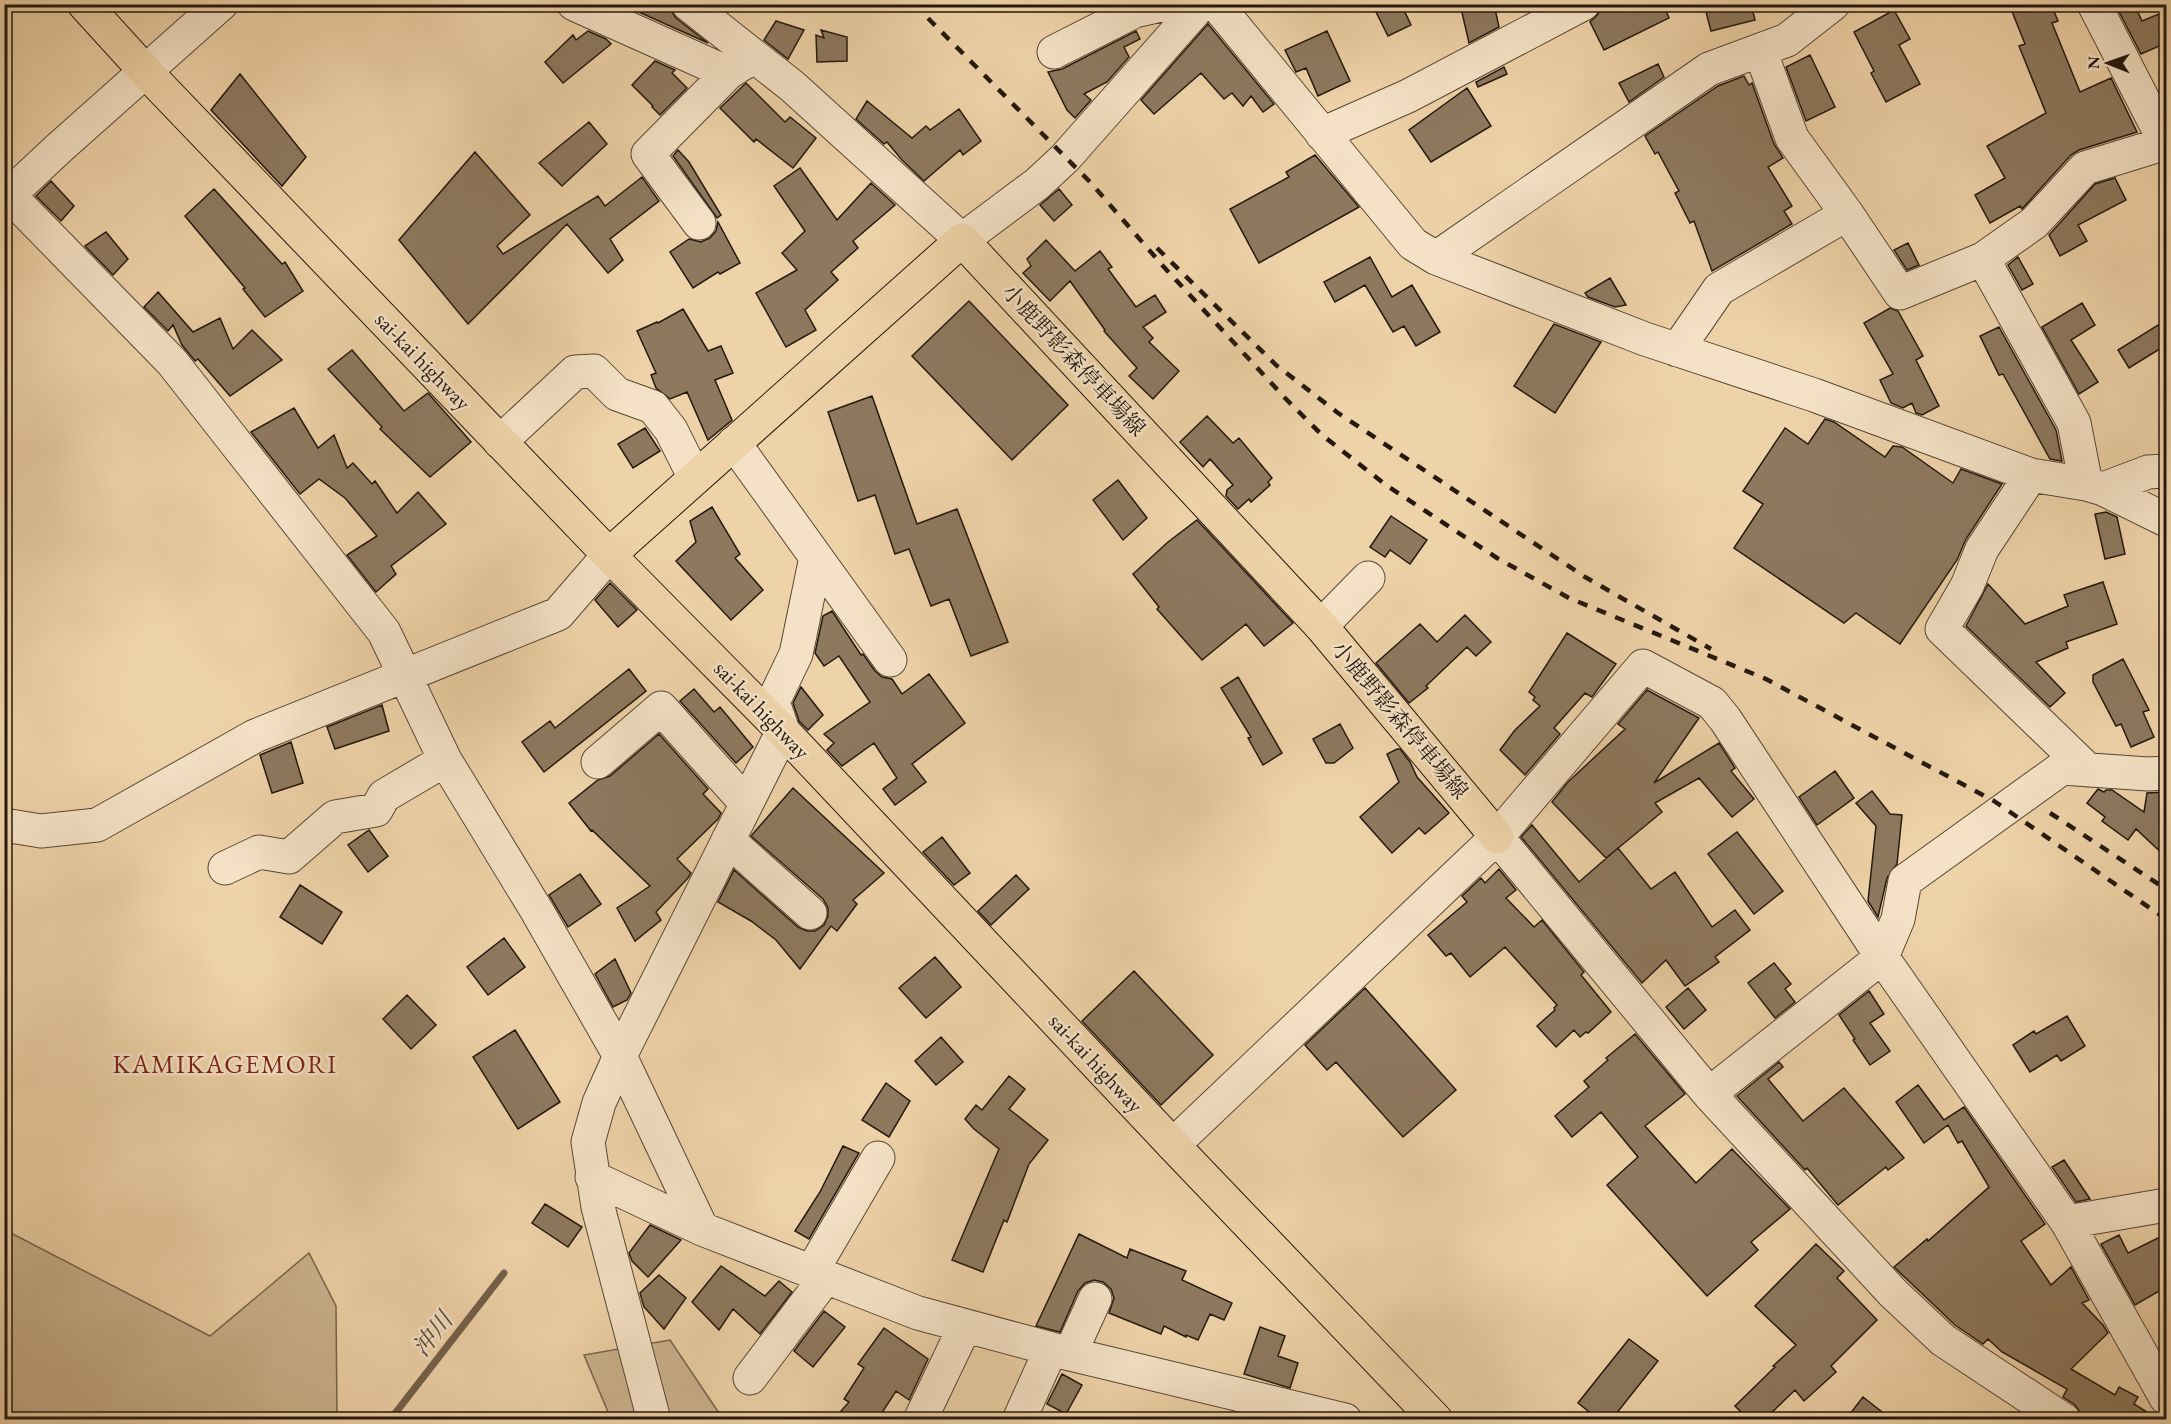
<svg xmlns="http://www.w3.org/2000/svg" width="2171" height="1424" font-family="'EB Garamond','Noto Serif JP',serif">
<rect width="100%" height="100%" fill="#efd3a8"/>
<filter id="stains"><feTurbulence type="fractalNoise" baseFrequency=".00333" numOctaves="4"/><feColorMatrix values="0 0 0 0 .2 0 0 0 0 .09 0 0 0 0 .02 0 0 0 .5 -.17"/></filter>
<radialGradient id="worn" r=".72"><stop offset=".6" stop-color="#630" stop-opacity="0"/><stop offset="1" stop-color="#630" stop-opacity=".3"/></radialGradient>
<path fill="#ccb38e" stroke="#78664f" stroke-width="1.5" d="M5 1230 210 1336 309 1253 336 1306 337 1417 335 1420 5 1419Z
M670 1340 723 1419H611L584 1355Z"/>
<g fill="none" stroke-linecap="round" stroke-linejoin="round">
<path stroke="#74624c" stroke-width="7" d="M1240 7 1254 4
M390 1420 504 1273"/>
</g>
<path fill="#8e795f" stroke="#241810" stroke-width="1.5" d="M621 4H670L671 11 676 18 708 43Z
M1372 4H1401L1411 25 1388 36Z
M1460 4H1494L1499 27 1469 43Z
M1602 4H1663L1669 18 1604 50 1590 22 1598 14Z
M1704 4H1751L1755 20 1711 31Z
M2009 4H2051L2058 21 2052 23 2080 92 2111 78 2137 132 2079 150 2071 155 2022 209 2020 206 1990 223 1975 195 2005 178 1987 146 2046 113 2019 46 2025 44Z
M2115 4H2134L2142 21 2166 11V43L2141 54Z
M1894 10 1910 39 1899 45 1920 84 1886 102 1871 73 1874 71 1854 32Z
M776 21 804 30 788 59 764 40Z
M1208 24 1274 104 1263 112 1251 96 1243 106 1232 93 1224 99 1201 73 1154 114 1141 100Z
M821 30 847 37V61L817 62 816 35 824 38Z
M588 31 606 39 611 44 563 83 545 62 573 35 576 40Z
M1136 31 1140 39 1124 47 1129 57 1107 82 1084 94 1091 100 1075 118 1067 110 1048 72 1062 69Z
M1327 31 1350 81 1318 96 1306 68 1296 72 1285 50Z
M1810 55 1835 107 1806 121 1786 67Z
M655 61 675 70 672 73 687 88 660 115 652 107 653 106 632 85Z
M1658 64 1664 77 1629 102 1619 83Z
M1504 67 1507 74 1478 87 1476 82Z
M240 74 306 157 282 186 211 110Z
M1744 76 1749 85 1752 83 1774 144 1783 158 1768 167 1792 206 1784 211 1792 224 1712 271 1694 221 1690 223 1675 193 1679 191 1658 152 1655 154 1645 136 1718 86Z
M746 83 785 122 790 117 816 138 793 168 756 139 754 142 720 108Z
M1467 88 1491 126 1431 162 1409 130Z
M867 101 912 138 926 126 930 130 959 109 981 141 963 155 960 150 924 181 902 160 887 142 884 144 856 119Z
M589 122 607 144 562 186 539 163Z
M678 150 689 162 721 215 717 218 673 156Z
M475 152 530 215 497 246 503 254 598 196 605 206 642 177 659 201 610 239 623 260 608 273 567 224 468 324 399 240Z
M1315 155 1359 207 1259 263 1230 209 1289 177 1286 172Z
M800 168 837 220 871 183 895 205 853 241 858 248 831 272 838 280 805 310 816 330 786 347 756 293 797 270 782 253 805 231 774 186Z
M2115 178 2126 200 2078 225 2087 241 2060 256 2049 235 2095 184Z
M51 181 74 206 61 221 36 196Z
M214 189 282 264 285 262 303 291 265 317 243 289 245 288 185 216Z
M1059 189 1072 205 1054 221 1040 205Z
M718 222 740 263 720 274 718 272 693 288 670 252 689 239 701 242 710 238 716 231Z
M106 232 128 259 113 275 85 246Z
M1046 240 1075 271 1100 251 1112 267 1108 269 1136 307 1155 295 1166 312 1143 327 1153 338 1149 342 1179 371 1153 399 1129 376 1137 368 1104 331 1105 330 1070 281 1050 301 1023 273 1031 266 1027 259Z
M1908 243 1919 265 1907 270 1894 250Z
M1370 257 1392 297 1412 285 1440 332 1416 346 1404 326 1393 332 1365 285 1335 302 1324 282Z
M2018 257 2033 284 2022 290 2008 265Z
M1610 278 1626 305 1615 307 1588 297 1585 293Z
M158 292 193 332 220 318 233 349 252 330 282 360 230 396 198 359 195 361 182 345 173 325 168 331 144 307Z
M969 301 1068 405 1012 460 912 356Z
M2082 303 2095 325 2071 340 2098 382 2079 394 2042 327Z
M1890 308 1898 311 1923 356 1916 360 1939 406 1922 415 1916 413 1912 403 1903 408 1891 403 1880 380 1893 374 1864 323Z
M683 309 708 351 721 346 733 373 715 380 732 420 708 440 687 392 670 399 656 388 651 375 656 373 637 331 657 322 658 323Z
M2166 320V345L2129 368 2118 350Z
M1554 324 1601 342 1555 413 1514 386Z
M1999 327 2056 430 2062 461 2050 459 2003 374 1999 375 1980 336Z
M352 350 404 411 428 393 471 442 430 477 380 429 382 427 328 369Z
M872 396 917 524 957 509 1008 642 971 656 949 599 931 606 909 549 895 554 875 495 858 501 828 412Z
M294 408 318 448 334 435 347 468 353 463 372 484 375 481 397 513 418 492 446 524 391 566 396 574 376 592 347 555 377 536 345 498 319 479 300 494 251 432Z
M1207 416 1233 443 1239 438 1272 478 1268 482 1270 485 1251 502 1249 499 1238 509 1226 496 1227 490 1233 485 1210 459 1203 467 1180 442Z
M1825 419 1834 422 1885 457 1893 446 1902 447 1953 483 1961 469 2002 484 1966 539 1957 560 1900 644 1856 613 1844 623 1734 548 1763 504 1743 491 1785 428 1808 444Z
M645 428 660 451 633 468 618 444Z
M1118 480 1147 518 1123 540 1093 500Z
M712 507 740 554 735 558 763 590 731 620 676 561 696 542 690 521Z
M2106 512 2117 517 2125 554 2105 559 2095 514Z
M1391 516 1427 540 1410 564 1390 550 1385 557 1370 547Z
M1197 520 1293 623 1264 646 1246 624 1202 660 1157 609 1159 607 1133 574 1168 542Z
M2103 582 2117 624 2066 642 2068 648 2036 662 2065 693 2050 707 1966 626 1988 584 2025 624 2068 606 2064 595Z
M610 583 637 610 618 627 595 600Z
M832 611 861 655 863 654 875 671 882 677 892 679 902 694 929 674 965 723 912 764 926 782 895 805 883 789 897 778 874 743 842 766 827 750 834 743 824 734 870 702 839 656 824 666 815 653 823 616Z
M1465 615 1491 642 1476 656 1467 647 1426 686 1428 688 1409 703 1376 663 1420 624 1437 642Z
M1567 633 1616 664 1592 697 1585 693 1554 728 1560 734 1525 775 1500 750 1515 730 1540 706 1533 700 1535 697 1529 692Z
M2123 659 2149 710 2143 712 2154 737 2131 747 2121 724 2116 726 2093 682V675Z
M629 669 646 691 544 772 522 742 550 721 555 728Z
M1238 677 1282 753 1263 765 1248 738 1251 737 1221 688Z
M801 687 823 715 808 730 799 721 793 703Z
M694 689 714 712 720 707 753 747 736 763 680 701Z
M1647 690 1699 718 1654 783 1719 743 1735 768 1731 771 1754 799 1732 817 1699 778 1655 803 1662 812 1606 858 1552 802 1568 782 1625 729 1618 724Z
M382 705 389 731 335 749 327 727Z
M1340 724 1353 748 1334 763H1326L1313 739Z
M659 734 708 789 703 794 721 813 718 819 677 859 691 873 688 878 656 912 661 920 635 941 617 908 650 886 592 830 591 831 569 803 598 780 610 776Z
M291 742 303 783 272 793 260 755Z
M1397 749H1400L1410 762 1417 777 1449 813 1425 834 1419 828 1392 853 1360 817 1399 782 1387 754Z
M1835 771 1854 798 1817 825 1799 797Z
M793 788 884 873 853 900 857 904 837 931 831 926 800 969 776 940 751 921 718 902 734 870 798 927 807 931H815L824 925 828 916V908L823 899 751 836Z
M2098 789 2104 792 2106 790H2112L2144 812 2147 793 2166 792V857L2136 829 2128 840 2102 821 2105 817 2087 803Z
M1872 791 1890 814 1902 815 1897 864 1887 878 1878 917 1868 901 1876 826 1856 803Z
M1532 825 1579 882 1618 848 1651 889 1675 872 1712 927 1735 910 1750 930 1715 957 1719 962 1685 986 1666 960 1642 983 1521 837Z
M369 830 388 856 368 872 348 845Z
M1737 832 1783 891 1754 914 1708 854Z
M942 837 970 873 954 885 923 852Z
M1499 869 1516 890 1506 898 1534 927 1542 920 1584 972 1581 975 1611 1012 1588 1033 1586 1032 1580 1037 1574 1030 1556 1047 1537 1026 1555 1010 1554 1008 1557 1005 1505 947 1470 977 1451 953 1446 956 1428 935 1467 902 1462 896 1481 878 1485 883Z
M580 874 601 904 568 927 549 895Z
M1016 875 1029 889 991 925 978 911Z
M300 885 342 912 322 944 280 917Z
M504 938 525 967 488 995 467 967Z
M935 957 961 987 926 1018 899 988Z
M615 959 631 993 627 1000 613 1007 595 974Z
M1774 963 1791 984 1785 989 1795 1002 1775 1018 1748 983Z
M1134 971 1213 1055 1161 1105 1082 1021Z
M1365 988 1456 1090 1403 1137 1336 1062 1327 1070 1305 1045Z
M1688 988 1706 1010 1684 1029 1666 1007Z
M1869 991 1884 1014 1870 1023 1890 1051 1870 1065 1853 1040 1855 1039 1839 1015Z
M407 995 436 1025 411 1049 383 1019Z
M2067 1016 2085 1046 2061 1061 2057 1055 2030 1072 2013 1045 2034 1031 2036 1034Z
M515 1030 560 1102 518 1129 473 1057Z
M1635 1034 1685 1094 1645 1126 1696 1183 1732 1149 1790 1209 1751 1242 1758 1250 1707 1296 1607 1185 1638 1157 1601 1112 1572 1137 1555 1116 1589 1087 1584 1081 1608 1060 1606 1058Z
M941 1037 963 1062 936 1085 915 1061Z
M1779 1062 1783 1067 1768 1079 1803 1121 1844 1088 1904 1158 1888 1170 1886 1167 1838 1205 1807 1168 1805 1170 1737 1096Z
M1009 1076 1025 1089 1009 1109 1048 1140 1029 1164 1007 1222 1004 1220 983 1272 952 1260 999 1149 974 1129 965 1119 976 1105 982 1110Z
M886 1083 910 1101 889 1137 862 1120Z
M1918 1085 1944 1120 1964 1107 2045 1224 2021 1241 2051 1285 2071 1267 2089 1300 2082 1303 2103 1325 2108 1333 2071 1369 2115 1395 2119 1387 2138 1397 2134 1404 2158 1419H2085L2075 1405 2063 1397 2067 1389 2002 1352 1988 1339 1983 1344 1955 1325 1894 1267 1927 1239 1928 1241 1989 1187 1962 1141 1958 1143 1948 1125 1924 1143 1896 1102Z
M843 1146 859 1153 809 1239 795 1231 820 1192Z
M2064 1160 2090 1199 2076 1202 2052 1167Z
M545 1204 582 1227 568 1247 532 1223Z
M650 1225 681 1240 648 1277 632 1261 629 1253Z
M1079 1234 1127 1258 1130 1249 1186 1271 1182 1280 1232 1303 1224 1320 1210 1314 1198 1340 1186 1335V1337L1164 1326 1161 1334 1109 1313 1114 1298 1111 1289 1103 1282 1094 1280 1085 1283 1078 1291 1060 1332 1036 1326Z
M2166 1234V1287L2135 1305 2101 1244 2119 1235 2128 1253Z
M1816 1244 1844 1271 1837 1278 1877 1320 1831 1366 1836 1372 1804 1401 1795 1390 1765 1419H1748L1735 1406 1775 1367 1773 1366 1796 1345 1755 1306Z
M721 1266 765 1296 779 1281 792 1292 760 1334 733 1309 719 1330 692 1302Z
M659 1275 686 1298 664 1329 644 1307 640 1293Z
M824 1311 845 1327 813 1367 794 1351Z
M1260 1327 1285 1336 1278 1356 1298 1363 1290 1388 1244 1374Z
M884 1328 928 1359 909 1400 896 1391 878 1419H834L849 1402 844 1399 864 1368 858 1364Z
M1629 1339 1658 1361 1612 1419H1598L1578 1403Z
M1062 1374 1082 1385 1066 1414 1047 1404Z
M1863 1397 1891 1419H1846Z"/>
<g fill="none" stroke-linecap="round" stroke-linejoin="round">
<g stroke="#574736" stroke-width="35">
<path id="minor" d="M221 4 58 149 9 195 172 362 384 632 445 760 537 911 620 1056 702 1229
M574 4 728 73 745 62
M688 4 792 86 962 240 1037 184 1065 158 1201 4
M1216 4 1413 244 1436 258 1645 339 1814 395 2031 475 2086 484 2103 489 2166 520
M2094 4 2166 144
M1760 50 1792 138 1847 214 1900 293 1983 259 2034 223 2085 168 2166 143
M1054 52 1135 11 1166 4
M1322 134 1408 96 1583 4
M699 223 648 154 728 73
M1436 258 1709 69 1787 40 1833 4
M1983 259 2074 423 2086 484
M1677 350 1719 289 1847 214
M500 442 575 372 594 371 617 394 653 407 671 430 695 478
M734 443 890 660
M2031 475 1982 549 1967 586 1942 629 2088 770
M2103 489 2148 472 2166 471
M1321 626 1368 578
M598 762 661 708 746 803
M4 825 41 831 97 825 255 736 558 614 609 555
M1497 837 1709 1094 1893 1293 1943 1340 2064 1420
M728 840 810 913
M225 868 259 852 289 857 335 817 376 810 384 796 445 760
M1709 1094 1882 957 1898 919 1905 881 2062 768 2148 774 2166 773
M1173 1145 1497 837 1643 666 1712 703 1725 719 1882 957 2067 1222 2166 1398
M592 1177 702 1229 918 1313 1070 1354 1345 1420
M2067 1222 2166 1205
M812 1271 878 1158
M1070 1354 1095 1299
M750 1378 826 1277
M654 1420 598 1207 588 1142 599 1103 620 1056 783 731 773 702 796 654 816 557
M920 1420 965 1326
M1019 1420 1051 1349"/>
</g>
<g stroke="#241810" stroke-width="35">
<path id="major" d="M609 555 962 240 1321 626 1497 837"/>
</g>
<g stroke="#241810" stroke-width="35">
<path id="highway" d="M84 4 146 72 609 555 783 731 1173 1145 1436 1420"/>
</g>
<use href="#minor" stroke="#f5e2c6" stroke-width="33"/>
<use href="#major" stroke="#efd3a8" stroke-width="33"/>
<use href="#highway" stroke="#efd3a8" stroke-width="33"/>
<path stroke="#241810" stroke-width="4.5" stroke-dasharray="10 10" stroke-linecap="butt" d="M914 4 1091 183 1163 266 1286 399 1322 435 1386 485 1497 558 1569 598 1766 679 1994 801 2166 919
M1157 248 1276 365 1338 413 1585 577 1711 649
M2050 813 2166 889"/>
</g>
<g text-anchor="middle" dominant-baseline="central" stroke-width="5" stroke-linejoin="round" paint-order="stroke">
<g font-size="22" fill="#241810" stroke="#f5e2c6">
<text transform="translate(1074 360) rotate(47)">小鹿野影森停車場線</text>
<text transform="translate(423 361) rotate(46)">sai-kai highway</text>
<text transform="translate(762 710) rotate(46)">sai-kai highway</text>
<text transform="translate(1400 720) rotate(50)">小鹿野影森停車場線</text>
<text transform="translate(1096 1063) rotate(47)">sai-kai highway</text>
</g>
<g font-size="24" font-style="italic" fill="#5a4938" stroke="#f5e2c6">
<text transform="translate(432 1334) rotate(-52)">沖川</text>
</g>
<g font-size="26" letter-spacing="1.5" fill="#7a1f14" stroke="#f5e2c6">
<text x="225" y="1064">KAMIKAGEMORI</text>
</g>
</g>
<rect width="2171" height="1424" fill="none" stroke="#efd3a8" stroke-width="24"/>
<rect x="6" y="6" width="2159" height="1412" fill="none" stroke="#241810" stroke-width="3"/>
<rect x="12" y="12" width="2147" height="1400" fill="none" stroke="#241810" stroke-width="1.5"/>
<g transform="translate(2108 63) rotate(271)" stroke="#f5e2c6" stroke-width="4.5" paint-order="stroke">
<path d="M0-4.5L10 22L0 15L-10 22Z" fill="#241810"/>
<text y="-9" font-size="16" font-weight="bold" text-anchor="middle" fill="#241810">N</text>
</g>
<rect width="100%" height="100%" filter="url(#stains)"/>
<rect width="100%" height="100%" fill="url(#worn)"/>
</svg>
